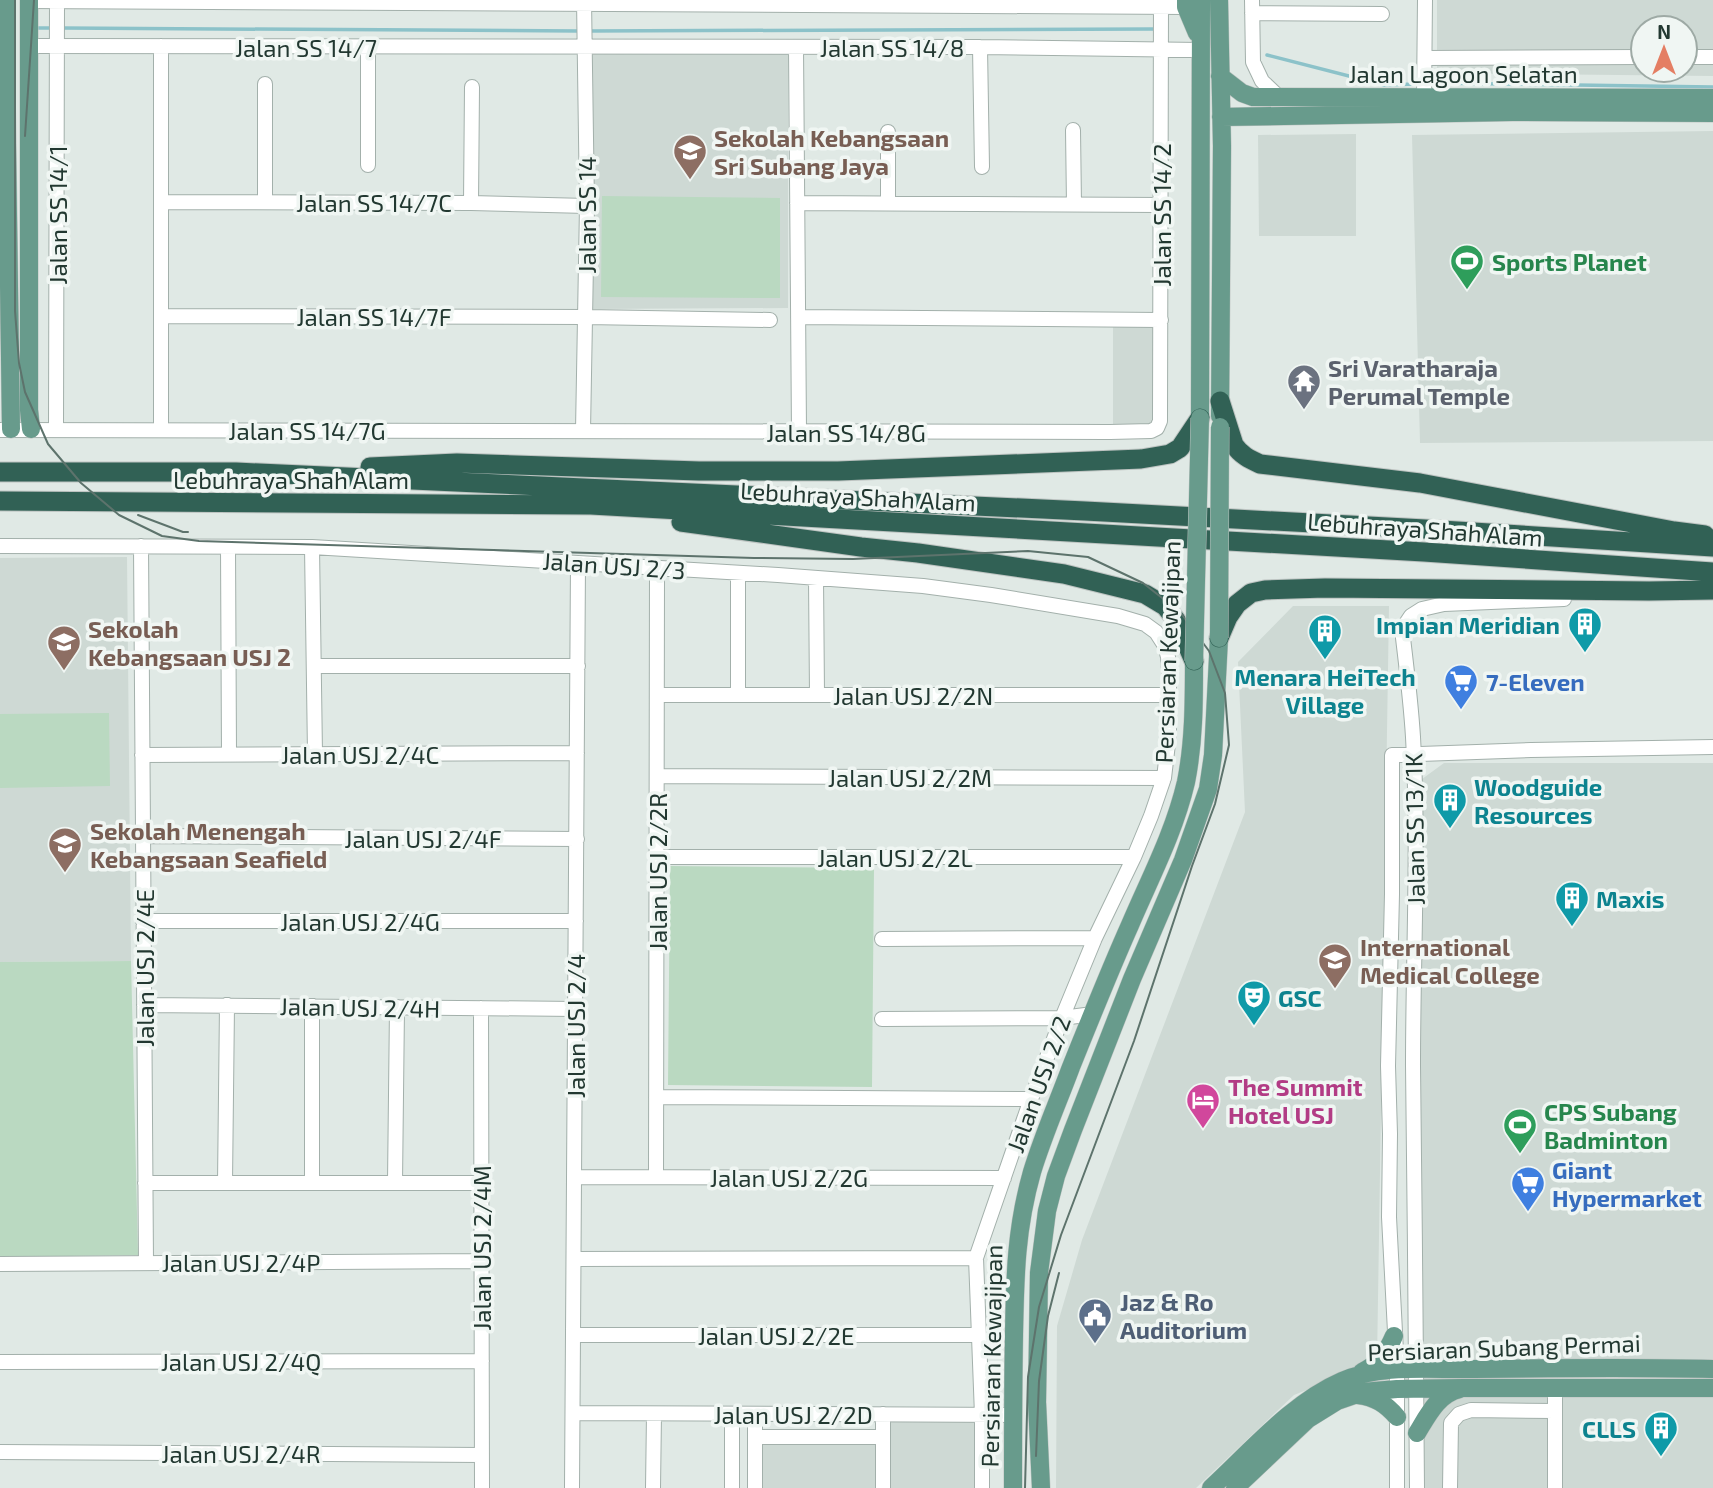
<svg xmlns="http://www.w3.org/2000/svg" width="1713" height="1488" font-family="'Exo 2',sans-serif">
<rect width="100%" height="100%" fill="#e0e9e5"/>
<path fill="#ced9d4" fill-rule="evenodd" d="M1437 0H1713V76L1437 73ZM1643 28H1685V70H1643Z
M592 54H788V308L592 309Z
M1713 131V441L1420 443 1412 135Z
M1356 134V236H1259L1258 135Z
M1113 323H1157L1154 424 1113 428Z
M127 557 131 961 0 962V558Z
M1293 606H1389L1377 1362 1294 1395 1196 1488H1056L1057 1326 1082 1240 1245 812 1238 662Z
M1444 763H1713V1488H1420L1418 782Z
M887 1419H977L978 1488H759V1440L886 1441Z"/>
<path fill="#bad9c1" d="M602 196 780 198V298L601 297Z
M109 713 110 786 0 788V714Z
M670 866 874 868 872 1087 668 1085Z
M131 961 138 1255 0 1257V962Z"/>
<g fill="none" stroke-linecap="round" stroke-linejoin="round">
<path stroke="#8cc2c9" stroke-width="3.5" d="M34 28H54
M62 28 579 31
M587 31 1153 29
M1267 55 1384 85 1416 84
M1433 83 1713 87"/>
<g stroke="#a3b0ab" stroke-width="16">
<path id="minor" d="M1252 0 1253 62 1262 81 1280 98
M29 1 1186 7
M1252 13 1382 14
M28 46 980 47 1200 50
M161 46V429
M368 47V165
M796 47 799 431
M980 47 982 167
M1685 57H1713
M1425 58 1643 57
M265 84V202
M1424 97 1425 0
M1073 130 1074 205
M161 202 471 203 587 206
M471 203 472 87
M797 203 1161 205
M888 203V132
M161 316 586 317 770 320
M798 317 1161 320
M56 429 57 0
M0 430 1110 432 1151 431 1157 428 1160 421 1161 0
M583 431 587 206 584 0
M0 546 312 547 778 575 923 586 991 595 1118 616 1145 624 1156 632 1165 646 1168 657 1169 670V735L1164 778 1151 816 1134 857 1095 938 1062 1018 1031 1099 976 1258 982 1415V1488
M141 546 146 1263
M228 547 229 754
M312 547 315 754
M738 574V695
M816 578 817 695
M314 666H578
M657 695H1170
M142 755 577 753
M657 776 1164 778
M143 836 577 839
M656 857H1134
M143 921H576
M882 939 1095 938
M144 1005 576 1009
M312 1006V1183
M481 1008 482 1488
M882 1019 1062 1018 1093 1014
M656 1097 1031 1099
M575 1177 1004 1178
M656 1177 657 568
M145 1183H481
M225 1183 227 1005
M395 1183 397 1007
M574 1259 976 1258
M0 1264 481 1261
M574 1335H978
M0 1362 482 1361
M573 1413 1013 1415
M883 1414V1488
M755 1437H883
M0 1452 482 1455
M572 1488 578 563
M653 1488 654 1414
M732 1488V1414
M755 1488V1414
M1397 1488V1370L1389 1217 1390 1134 1388 1066 1392 894V755L1531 750 1713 747
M1417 1488C1417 1347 1414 1206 1413 1065 1413 956 1419 846 1413 737 1411 704 1407 671 1403 638V628L1411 616 1422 609 1444 604 1564 599
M1450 1488 1451 1423 1459 1414 1471 1410 1555 1411
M1555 1488V1388"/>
</g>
<g stroke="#bdc3c1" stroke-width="19">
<path id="major" d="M5 0 11 429
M29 0V410L31 429
M1186 0V7L1197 33
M1219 0 1222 146 1220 416
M1220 76 1242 93 1253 97 1713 98
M1221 117 1512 112 1713 113
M1200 418 1201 0
M1362 1372C1380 1363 1386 1354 1394 1336
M1358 1395C1375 1397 1386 1404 1397 1417
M1417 1433C1428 1415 1438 1394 1460 1389
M1013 1488C1013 1437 1013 1386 1014 1334 1015 1276 1016 1228 1032 1172 1043 1136 1058 1102 1071 1067 1090 1020 1109 972 1130 925 1150 878 1174 833 1186 782 1194 742 1194 702 1194 661
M1041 1488 1037 1402 1039 1273 1047 1211 1056 1176 1073 1130 1132 979 1183 860 1208 789 1213 755 1219 638
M1211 1488C1250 1452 1293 1402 1342 1381 1380 1364 1432 1370 1474 1369 1553 1368 1633 1367 1713 1369
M1235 1488 1308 1419 1337 1401 1363 1392 1397 1389 1463 1388H1713"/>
</g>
<g stroke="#bdc3c1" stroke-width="21">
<path id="highway" d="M1220 401 1234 445C1241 455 1249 459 1260 464L1420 483 1674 531 1705 535
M370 467 457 463 699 471H838L1141 459 1170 454 1180 448 1200 418
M0 472H236L1085 511 1425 529 1713 547
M0 501 591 505 1424 552 1713 572
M681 522 861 547 918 553 1064 574 1145 594 1165 606 1176 620 1194 661
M1219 638 1228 617 1237 604 1251 593 1265 590 1325 588 1649 591 1713 590"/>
</g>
<use href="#minor" stroke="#fff" stroke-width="14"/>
<use href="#major" stroke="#689b8c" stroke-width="18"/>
<use href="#highway" stroke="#316155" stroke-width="19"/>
<path stroke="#5d736c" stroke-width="2" d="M15 0V311L19 363 25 392 48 444 81 483 119 515 162 536 199 541 754 558 853 559 1028 551 1088 557 1143 583 1180 612 1209 651 1225 693 1229 745 1215 804 1192 866 1134 1041 1061 1235 1039 1307 1028 1377 1025 1488
M25 136 34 0
M138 515 183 532H188
M1036 1456 1039 1381 1048 1316 1059 1273"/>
<g stroke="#bdc3c1" stroke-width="19" stroke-linecap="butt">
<path id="major-bridge" d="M1219 638 1220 427
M1194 661 1200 418"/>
</g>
<use href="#major-bridge" stroke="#689b8c" stroke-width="18"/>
</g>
<defs>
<g id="school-pin" transform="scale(1.75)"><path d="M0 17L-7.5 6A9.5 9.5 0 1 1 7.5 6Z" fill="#8d6e63" stroke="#f0f6f3"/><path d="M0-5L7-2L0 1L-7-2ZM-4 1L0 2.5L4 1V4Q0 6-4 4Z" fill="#fff"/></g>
<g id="stadium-pin" transform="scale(1.75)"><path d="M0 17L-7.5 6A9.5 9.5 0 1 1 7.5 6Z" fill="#2e9e5b" stroke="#f0f6f3"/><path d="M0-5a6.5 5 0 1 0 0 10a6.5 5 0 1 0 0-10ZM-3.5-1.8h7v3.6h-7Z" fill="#fff"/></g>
<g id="temple-pin" transform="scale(1.75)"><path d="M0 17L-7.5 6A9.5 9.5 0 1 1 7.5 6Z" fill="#6b7280" stroke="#f0f6f3"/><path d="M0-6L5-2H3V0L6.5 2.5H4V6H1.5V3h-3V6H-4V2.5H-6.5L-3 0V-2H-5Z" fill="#fff"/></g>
<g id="building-pin" transform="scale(1.75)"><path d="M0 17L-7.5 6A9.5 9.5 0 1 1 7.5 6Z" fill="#0f9aa8" stroke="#f0f6f3"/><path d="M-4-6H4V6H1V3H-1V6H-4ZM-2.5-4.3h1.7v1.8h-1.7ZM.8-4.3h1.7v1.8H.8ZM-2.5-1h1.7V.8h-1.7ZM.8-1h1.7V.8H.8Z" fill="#fff"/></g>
<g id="supermarket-pin" transform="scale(1.75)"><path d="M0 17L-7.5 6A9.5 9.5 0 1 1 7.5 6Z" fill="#3f7fe0" stroke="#f0f6f3"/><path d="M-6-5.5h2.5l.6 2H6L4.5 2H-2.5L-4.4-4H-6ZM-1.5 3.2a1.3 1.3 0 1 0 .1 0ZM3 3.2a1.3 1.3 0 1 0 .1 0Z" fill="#fff"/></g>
<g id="university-pin" transform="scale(1.75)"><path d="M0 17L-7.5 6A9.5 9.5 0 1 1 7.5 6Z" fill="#8d6e63" stroke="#f0f6f3"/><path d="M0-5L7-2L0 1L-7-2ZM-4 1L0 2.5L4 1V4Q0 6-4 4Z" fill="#fff"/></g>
<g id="theatre-pin" transform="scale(1.75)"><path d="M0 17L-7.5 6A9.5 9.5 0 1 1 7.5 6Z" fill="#0f9aa8" stroke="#f0f6f3"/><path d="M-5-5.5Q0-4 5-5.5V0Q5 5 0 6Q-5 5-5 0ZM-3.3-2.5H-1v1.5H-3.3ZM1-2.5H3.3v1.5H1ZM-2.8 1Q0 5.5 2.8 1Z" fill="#fff"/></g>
<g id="hotel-pin" transform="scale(1.75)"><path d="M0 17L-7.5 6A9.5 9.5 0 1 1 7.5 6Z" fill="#d1479c" stroke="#f0f6f3"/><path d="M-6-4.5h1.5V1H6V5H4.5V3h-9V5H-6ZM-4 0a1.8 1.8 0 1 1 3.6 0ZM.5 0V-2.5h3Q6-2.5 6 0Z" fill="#fff"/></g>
<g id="civic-pin" transform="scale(1.75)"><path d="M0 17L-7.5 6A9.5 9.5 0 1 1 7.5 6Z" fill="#5c6f8a" stroke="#f0f6f3"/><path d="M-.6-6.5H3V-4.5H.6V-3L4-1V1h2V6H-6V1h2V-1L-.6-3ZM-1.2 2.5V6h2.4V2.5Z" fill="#fff"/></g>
</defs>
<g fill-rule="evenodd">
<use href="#school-pin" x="690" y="151"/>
<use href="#stadium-pin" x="1467" y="261"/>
<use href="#temple-pin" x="1304" y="381"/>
<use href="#building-pin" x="1585" y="624"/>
<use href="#building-pin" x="1325" y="631"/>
<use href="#school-pin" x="64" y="642"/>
<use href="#supermarket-pin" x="1461" y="681"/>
<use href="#building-pin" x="1450" y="800"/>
<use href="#school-pin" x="65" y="844"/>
<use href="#building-pin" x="1572" y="898"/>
<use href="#university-pin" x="1335" y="960"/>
<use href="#theatre-pin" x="1254" y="997"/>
<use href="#hotel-pin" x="1203" y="1100"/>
<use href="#stadium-pin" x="1520" y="1125"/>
<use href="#supermarket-pin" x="1528" y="1183"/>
<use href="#civic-pin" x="1095" y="1315"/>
<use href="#building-pin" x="1661" y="1428"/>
</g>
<g text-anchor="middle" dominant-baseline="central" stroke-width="7" stroke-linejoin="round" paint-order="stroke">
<g font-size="24" fill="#223831" stroke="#f0f6f3">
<text x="306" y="47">Jalan SS 14/7</text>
<text x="892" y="47">Jalan SS 14/8</text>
<text x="1463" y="73">Jalan Lagoon Selatan</text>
<text x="374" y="202">Jalan SS 14/7C</text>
<text transform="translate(57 215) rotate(-90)">Jalan SS 14/1</text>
<text transform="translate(586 215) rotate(-90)">Jalan SS 14</text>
<text transform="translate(1161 215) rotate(-90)">Jalan SS 14/2</text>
<text x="374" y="316">Jalan SS 14/7F</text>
<text x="307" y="430">Jalan SS 14/7G</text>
<text x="846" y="432">Jalan SS 14/8G</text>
<text x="291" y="479">Lebuhraya Shah Alam</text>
<text transform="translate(858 496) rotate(3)">Lebuhraya Shah Alam</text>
<text transform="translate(1425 529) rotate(4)">Lebuhraya Shah Alam</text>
<text transform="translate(614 565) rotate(4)">Jalan USJ 2/3</text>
<text transform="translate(1167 652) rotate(-88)">Persiaran Kewajipan</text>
<text x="913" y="695">Jalan USJ 2/2N</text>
<text x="360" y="754">Jalan USJ 2/4C</text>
<text x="910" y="777">Jalan USJ 2/2M</text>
<text transform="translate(1414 829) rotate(-91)">Jalan SS 13/1K</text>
<text x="423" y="838">Jalan USJ 2/4F</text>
<text x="895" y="857">Jalan USJ 2/2L</text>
<text transform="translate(657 872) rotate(-90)">Jalan USJ 2/2R</text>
<text x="360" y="921">Jalan USJ 2/4G</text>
<text transform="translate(144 968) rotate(-90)">Jalan USJ 2/4E</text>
<text transform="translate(360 1007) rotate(1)">Jalan USJ 2/4H</text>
<text transform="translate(575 1026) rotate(-90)">Jalan USJ 2/4</text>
<text transform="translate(1038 1084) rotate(-70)">Jalan USJ 2/2</text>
<text x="789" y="1177">Jalan USJ 2/2G</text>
<text transform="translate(481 1248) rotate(-90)">Jalan USJ 2/4M</text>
<text x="241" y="1262">Jalan USJ 2/4P</text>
<text x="776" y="1335">Jalan USJ 2/2E</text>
<text transform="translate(1504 1347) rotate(-2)">Persiaran Subang Permai</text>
<text transform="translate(991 1356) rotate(-89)">Persiaran Kewajipan</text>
<text x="241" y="1361">Jalan USJ 2/4Q</text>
<text x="793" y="1414">Jalan USJ 2/2D</text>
<text x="241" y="1453">Jalan USJ 2/4R</text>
</g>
<g font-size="24" font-weight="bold" fill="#785e54" stroke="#f0f6f3" text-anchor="start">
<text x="714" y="137">Sekolah Kebangsaan<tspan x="714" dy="28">Sri Subang Jaya</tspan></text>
<text x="88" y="628">Sekolah<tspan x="88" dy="28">Kebangsaan USJ 2</tspan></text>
<text x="90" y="830">Sekolah Menengah<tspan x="90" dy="28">Kebangsaan Seafield</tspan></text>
<text x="1360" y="946">International<tspan x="1360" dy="28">Medical College</tspan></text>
</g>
<g font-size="24" font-weight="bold" fill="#27864d" stroke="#f0f6f3" text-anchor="start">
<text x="1492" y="261">Sports Planet</text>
<text x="1544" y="1111">CPS Subang<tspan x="1544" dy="28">Badminton</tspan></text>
</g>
<g font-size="24" font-weight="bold" fill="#5b616d" stroke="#f0f6f3" text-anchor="start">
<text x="1328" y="367">Sri Varatharaja<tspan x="1328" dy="28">Perumal Temple</tspan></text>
</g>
<g font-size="24" font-weight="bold" fill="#0d838f" stroke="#f0f6f3" text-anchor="start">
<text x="1560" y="624" text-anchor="end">Impian Meridian</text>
<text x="1325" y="676" text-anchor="middle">Menara HeiTech<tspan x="1325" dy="28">Village</tspan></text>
<text x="1474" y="786">Woodguide<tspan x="1474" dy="28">Resources</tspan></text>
<text x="1596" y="898">Maxis</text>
<text x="1278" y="997">GSC</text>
<text x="1636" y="1428" text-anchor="end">CLLS</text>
</g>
<g font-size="24" font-weight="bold" fill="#366cbe" stroke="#f0f6f3" text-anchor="start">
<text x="1486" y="681">7-Eleven</text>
<text x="1552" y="1169">Giant<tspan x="1552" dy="28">Hypermarket</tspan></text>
</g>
<g font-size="24" font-weight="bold" fill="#b23c85" stroke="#f0f6f3" text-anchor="start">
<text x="1228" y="1086">The Summit<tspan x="1228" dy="28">Hotel USJ</tspan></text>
</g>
<g font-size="24" font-weight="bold" fill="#4e5e75" stroke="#f0f6f3" text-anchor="start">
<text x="1120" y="1301">Jaz &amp; Ro<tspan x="1120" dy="28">Auditorium</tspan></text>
</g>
</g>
<g transform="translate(1664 49)"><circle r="33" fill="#f0f6f3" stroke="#9eaaa5" stroke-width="2"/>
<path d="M0-5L12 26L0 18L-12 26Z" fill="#e47e63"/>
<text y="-10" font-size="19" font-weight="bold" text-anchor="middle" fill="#223831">N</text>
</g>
</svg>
